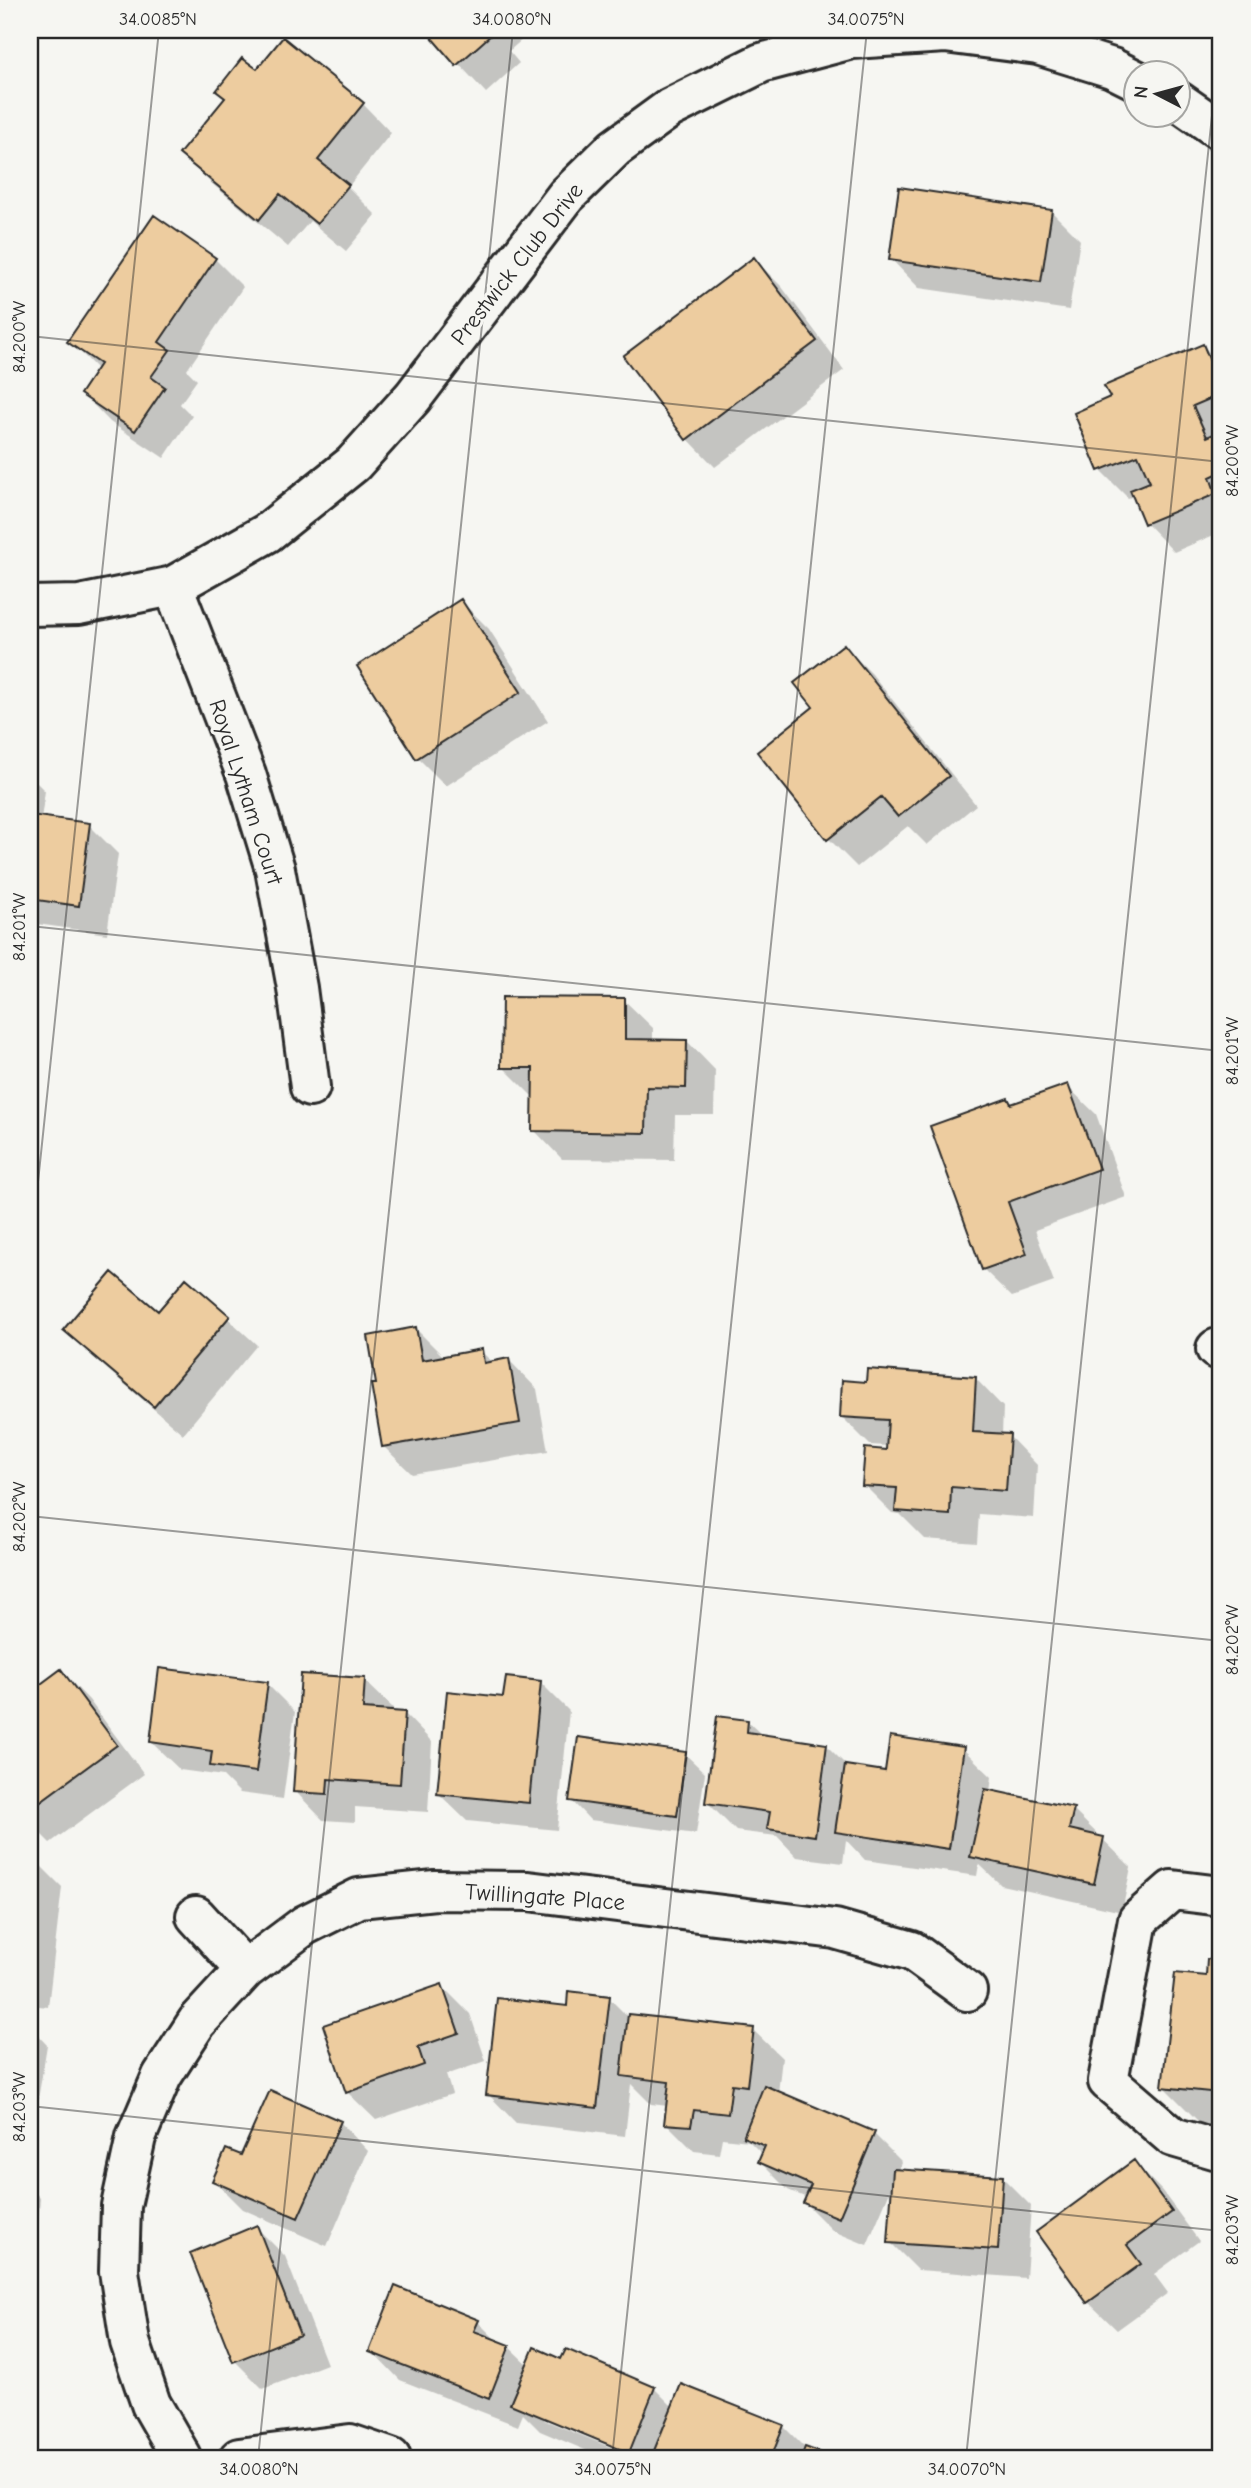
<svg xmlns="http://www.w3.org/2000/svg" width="1251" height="2488" font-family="'Comic Neue',sans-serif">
<rect width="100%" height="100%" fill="#f6f6f2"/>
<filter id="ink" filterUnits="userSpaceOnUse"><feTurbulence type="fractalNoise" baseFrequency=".0143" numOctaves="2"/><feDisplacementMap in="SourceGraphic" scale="14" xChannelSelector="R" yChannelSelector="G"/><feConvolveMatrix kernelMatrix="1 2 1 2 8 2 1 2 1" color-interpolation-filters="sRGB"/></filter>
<g filter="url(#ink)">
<path fill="#0003" fill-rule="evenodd" d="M427 30H533L509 51 519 63 486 93Z
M284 39 363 104 391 133 348 187 376 215 346 251 310 221 288 247 210 182 181 154Z
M1051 211 1080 240 1069 310 919 288 891 259Z
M215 259 243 287 187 370 197 380 180 404 192 416 164 458 110 422 82 393 98 370 70 341Z
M754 259 782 287 844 370 715 467 687 438Z
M1203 346 1221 365V532L1174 552 1146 523 1134 496 1128 498 1100 470 1112 398Z
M461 601 489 629 548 721 446 786 418 758 359 666Z
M844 646 872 674 976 805 927 845 908 826 857 867 829 839 760 752 815 707Z
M30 776 45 791 41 819 89 825 118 854 107 934 30 923Z
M624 1000 653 1028V1041H687L715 1070 714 1115H675L674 1160 562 1159 534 1130V1095H531L503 1067Z
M1067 1086 1096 1114 1126 1197 1035 1230 1054 1282 1012 1297 983 1269 1008 1100 1013 1105Z
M186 1280 257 1345 183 1434 94 1358 66 1330 158 1314Z
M416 1329 445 1358 481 1351 493 1363 509 1360 537 1389 548 1451 412 1474 383 1446 378 1385Z
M975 1378 1003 1407 1002 1436H1009L1037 1465 1034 1518 979 1514 977 1543 925 1539 900 1514 892 1513 864 1485 888 1452V1446L870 1445 841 1416 868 1384Z
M61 1671 89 1700 144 1774 50 1843 30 1823V1695Z
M364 1680 393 1708 392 1713H404L432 1742 428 1812 355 1807V1822L323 1820 295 1791Z
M540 1682 569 1711 557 1830 467 1821 438 1793 505 1699Z
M267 1684 295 1712 283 1799 240 1793 223 1776 180 1770 151 1742Z
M747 1721 763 1736 826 1745 848 1767 887 1773 963 1749 992 1777 990 1792 1073 1810 1131 1867 1122 1912 1001 1885 979 1864 977 1876 865 1860 846 1840 843 1863 797 1857 777 1836 736 1831 707 1802Z
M685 1754 705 1773 696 1834 590 1820 571 1800Z
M30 1858 34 1859 62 1887 48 2007 30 2005Z
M1208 1961 1221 1962V2125L1200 2123 1164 2087 1207 1978Z
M442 1986 470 2014 486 2061 446 2075 452 2094 376 2120 347 2092Z
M609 1998 629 2018 753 2030 782 2058 778 2093 874 2134 902 2162 898 2171 1003 2178 1031 2206 1026 2278 918 2270 890 2242 893 2184 867 2245 833 2231 805 2203 807 2198 788 2190 760 2162 763 2155 749 2141 722 2138 719 2154 694 2151 666 2123 668 2106 651 2104 631 2084 625 2136 516 2123 488 2094 568 2008Z
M30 2027 47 2045 30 2148Z
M340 2122 368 2151 327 2246 242 2209 214 2181 242 2157Z
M1134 2162 1162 2191 1199 2241 1154 2274 1168 2293 1117 2330 1088 2302 1038 2233Z
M30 2187 40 2198 37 2238 30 2237Z
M256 2227 285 2256 327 2364 263 2389 235 2361Z
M478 2322 499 2343 509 2347 528 2365 562 2361 567 2352 654 2388 673 2407 783 2426 807 2450 829 2458H604L540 2431 523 2414 518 2426 400 2380 372 2351ZM544 2416 637 2455 636 2458 544 2420Z"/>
<path fill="#edcc9f" stroke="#2b2b2b" stroke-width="2" d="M425 30H488L492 34 456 66Z
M283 37 364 103 318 160 349 185 317 224 280 194 259 220 179 154 225 98 216 91 242 58 257 69Z
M899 187 1052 210 1041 282 889 260Z
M154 215 216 258 159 342 170 350 151 377 165 387 135 431 80 394 100 364 67 342Z
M754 257 817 341 686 440 623 356Z
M1203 344 1221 388V394L1193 406 1207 437 1221 431V472L1210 477 1216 494 1144 524 1130 490 1150 482 1138 455 1098 471 1074 413 1110 397 1104 386Z
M461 599 521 692 416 759 357 666Z
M844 644 949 776 898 817 881 797 827 840 757 752 813 707 794 683Z
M30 815 90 823 79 906 30 899Z
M502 997 625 998V1039L687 1040 686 1088 647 1087 646 1133 532 1131 533 1068H501Z
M1068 1084 1099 1169 1008 1202 1027 1254 982 1270 930 1126 1008 1098 1011 1104Z
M112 1272 158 1311 186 1278 230 1316 154 1407 63 1330Z
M416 1327 422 1360 482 1349 484 1363 509 1358 520 1423 382 1447 371 1384H376L368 1336Z
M867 1369 976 1377 973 1432 1010 1434 1006 1491 951 1487 950 1515 895 1511 897 1488 862 1486 865 1448 886 1450 888 1420 840 1417 842 1380 866 1382Z
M159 1668 268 1682 256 1772 210 1766 212 1751 150 1742Z
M61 1669 117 1745 30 1809V1692Z
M301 1674 365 1678 363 1709 405 1712 400 1784 328 1779 327 1794 293 1792Z
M506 1677 541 1681 529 1803 437 1794 447 1691 503 1697Z
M717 1716 748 1720 747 1732 827 1744 815 1836 767 1829 770 1812 705 1803Z
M890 1736 964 1747 949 1849 835 1832 845 1765 885 1771Z
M578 1737 686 1752 677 1816 569 1801Z
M985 1789 1074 1808 1069 1829 1104 1837 1094 1884 970 1857Z
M1207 1959 1221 1960V2065L1219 2093 1162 2087 1175 1973 1206 1976Z
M442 1984 459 2033 418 2047 424 2065 346 2093 323 2025Z
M568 1991 610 1996 597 2108 486 2095 497 1998 567 2006Z
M628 2014 754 2028 747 2086 732 2084 728 2114 694 2110 691 2126 664 2124 669 2082 621 2076Z
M764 2085 875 2132 839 2218 803 2203 811 2185 758 2162 765 2146 743 2137Z
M270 2090 341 2121 298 2218 212 2181 226 2149 241 2155Z
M1134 2160 1172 2212 1127 2245 1141 2264 1087 2303 1036 2232Z
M893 2169 1003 2176 998 2250 888 2243Z
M257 2225 300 2335 233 2362 190 2253Z
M395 2286 479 2320 474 2331 510 2345 489 2399 369 2352Z
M534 2347 561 2359 566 2349 655 2387 629 2453 510 2404Z
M681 2384 784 2425 771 2458H651Z
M805 2447 835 2458H801Z"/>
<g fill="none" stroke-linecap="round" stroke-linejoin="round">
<g stroke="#2b2b2b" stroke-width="44">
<path id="street" d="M1178 101 1221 131
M173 586 246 774 275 869 297 988 310 1087
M30 606 79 605 173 586 267 533 353 464 413 397 566 196 615 148 670 108 761 63 852 39 945 33 1038 45 1112 68 1136 80
M1216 1349 1221 1347
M1221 1896 1172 1890 1138 1920 1108 2081 1173 2137 1221 2151
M196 1916 245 1970
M182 2458 151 2404 130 2342 119 2271 121 2206 136 2137 162 2076 197 2022 245 1970 305 1925 359 1898 435 1890 528 1891 835 1929 912 1951 967 1991
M239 2458 350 2444 391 2458"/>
</g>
<use href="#street" stroke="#f6f6f2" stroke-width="38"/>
</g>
</g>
<path fill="none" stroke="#2b2b2b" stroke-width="2" stroke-opacity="0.45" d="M30 336 1221 462M30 926 1221 1051M30 1258 159 30M30 1516 1221 1641M30 2106 1221 2231M258 2458 513 30M612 2458 867 30M966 2458 1221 30"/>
<g text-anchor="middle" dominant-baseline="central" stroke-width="6" stroke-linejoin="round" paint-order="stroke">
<g font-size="23" fill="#2b2b2b" stroke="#f6f6f2">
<text transform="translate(517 264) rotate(-52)">Prestwick Club Drive</text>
<text transform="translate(246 792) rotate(72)">Royal Lytham Court</text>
<text transform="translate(545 1897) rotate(4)">Twillingate Place</text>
</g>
</g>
<rect width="1251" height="2488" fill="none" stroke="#f6f6f2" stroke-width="77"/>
<g transform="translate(1157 94) rotate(276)"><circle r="33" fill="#f6f6f2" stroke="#a5a5a2" stroke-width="2"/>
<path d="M0-5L12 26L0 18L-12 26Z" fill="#2b2b2b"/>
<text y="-10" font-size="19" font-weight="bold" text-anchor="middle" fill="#2b2b2b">N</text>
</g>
<rect x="38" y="38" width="1174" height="2412" fill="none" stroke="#2b2b2b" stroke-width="2.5"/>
<g font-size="18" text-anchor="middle" fill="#2b2b2b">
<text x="158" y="25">34.0085°N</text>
<text x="512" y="25">34.0080°N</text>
<text x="866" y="25">34.0075°N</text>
<text transform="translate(19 337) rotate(-90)" y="6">84.200°W</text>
<text transform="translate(1232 461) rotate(-90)" y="6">84.200°W</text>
<text transform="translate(19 927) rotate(-90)" y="6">84.201°W</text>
<text transform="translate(1232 1051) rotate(-90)" y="6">84.201°W</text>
<text transform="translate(19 1517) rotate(-90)" y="6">84.202°W</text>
<text transform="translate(1232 1640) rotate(-90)" y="6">84.202°W</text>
<text transform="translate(19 2107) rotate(-90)" y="6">84.203°W</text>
<text transform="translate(1232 2230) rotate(-90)" y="6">84.203°W</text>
<text x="259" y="2475">34.0080°N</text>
<text x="613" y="2475">34.0075°N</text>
<text x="967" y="2475">34.0070°N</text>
</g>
</svg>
